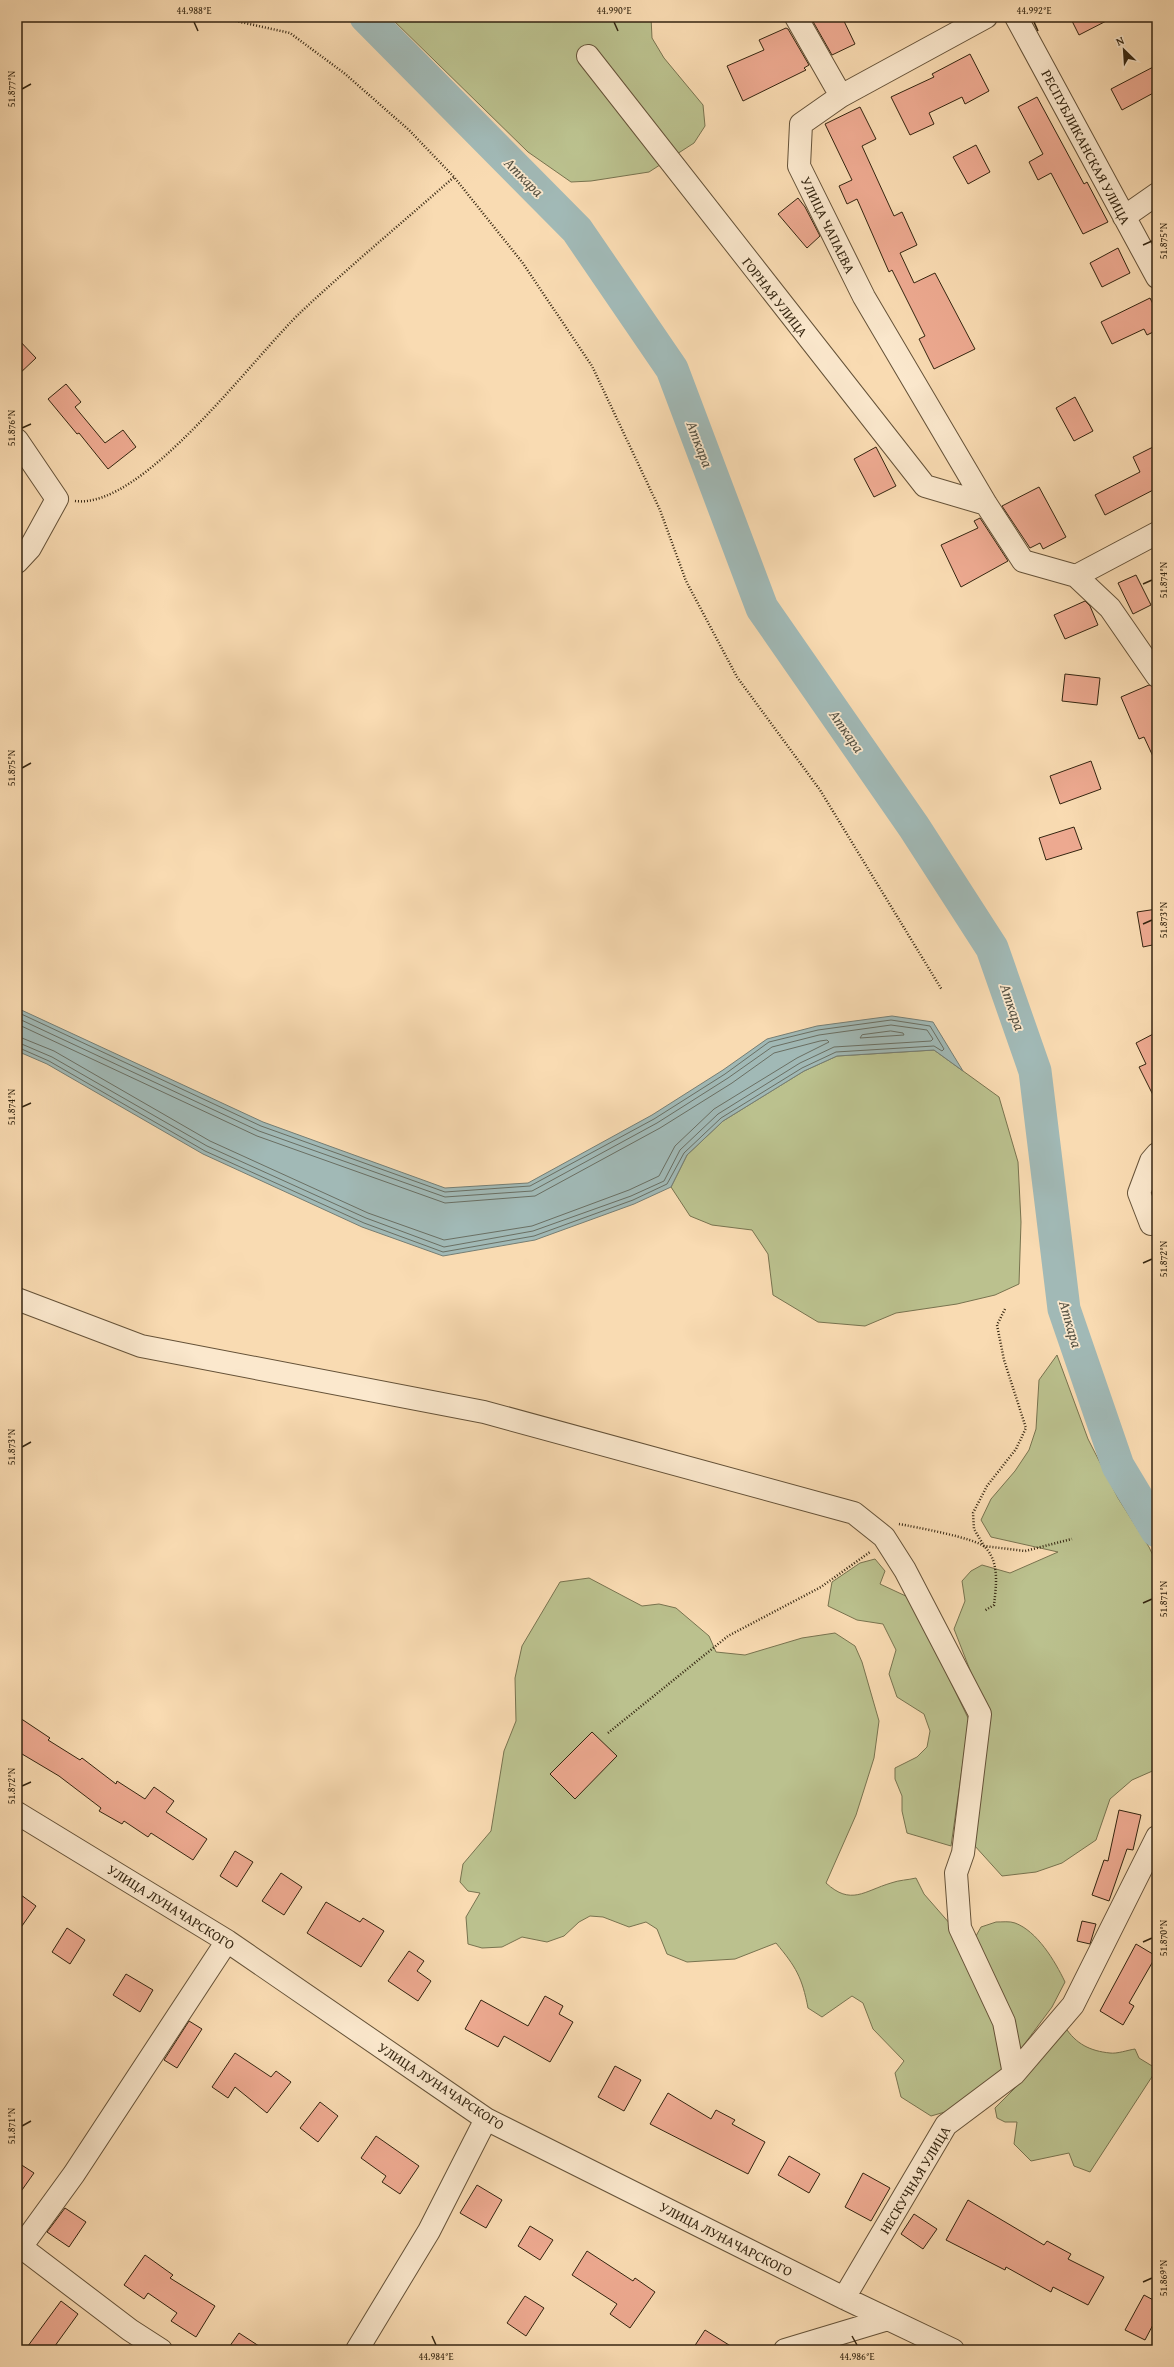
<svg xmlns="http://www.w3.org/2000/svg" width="1174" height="2367" font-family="'Gentium Book Plus',serif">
<rect width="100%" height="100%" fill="#f9dbb2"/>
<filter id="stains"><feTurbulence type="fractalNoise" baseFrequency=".005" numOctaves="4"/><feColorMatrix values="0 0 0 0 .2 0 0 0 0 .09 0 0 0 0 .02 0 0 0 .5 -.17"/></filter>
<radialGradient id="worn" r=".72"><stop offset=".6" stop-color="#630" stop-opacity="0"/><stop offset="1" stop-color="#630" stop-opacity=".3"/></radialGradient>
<path fill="#bbc18e" stroke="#78734f" d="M390 17H651L652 38 664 58 703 105 705 126 694 143 649 172 591 181 571 182 528 152Z
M934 1050 999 1097 1018 1162 1021 1222 1019 1284 995 1295 957 1304 896 1313 865 1326 818 1322 773 1295 768 1254 752 1230 712 1225 690 1216 671 1187 687 1155 723 1121 804 1071 837 1056Z
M1057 1355 1088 1439 1118 1498 1149 1547 1157 1564V1769L1132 1780 1110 1799 1096 1840 1062 1863 1036 1872 1002 1876 974 1845 986 1711 954 1629 965 1601 962 1581 971 1571 982 1565 1010 1573 1058 1552 991 1537 981 1520 991 1499 1015 1471 1029 1450 1036 1429 1039 1380Z
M875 1559 885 1571 880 1584 910 1598 969 1720 951 1846 907 1833 902 1811V1796L895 1779V1768L917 1757 927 1747 930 1731 924 1714 897 1697 889 1674 896 1650 883 1624 857 1620 828 1606 832 1582 860 1563Z
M589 1578 642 1606 659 1604 676 1608 709 1636 716 1652 745 1655 802 1638 835 1633 855 1646 862 1662 879 1721 874 1758 856 1815 826 1883C851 1906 864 1891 891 1883 899 1880 908 1880 916 1878L924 1894 951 1925 998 2026 1005 2072 945 2112 931 2116 901 2097 895 2073 904 2061 873 2029 863 2003 852 1996 822 2017 808 2008C802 1977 796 1967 776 1943L735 1959 687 1962 667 1954 657 1929 646 1922 629 1927 603 1917 590 1916 579 1922 564 1936 547 1942 522 1937 502 1947 482 1948 468 1944 466 1917 480 1893 468 1891 460 1882 463 1864 491 1831 504 1751 516 1721 515 1678 522 1646 560 1582Z
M996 1922C1002 1922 1010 1921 1015 1923 1037 1931 1055 1961 1065 1982L1052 2007 1020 2050 977 1948 976 1936 981 1927Z
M1065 2027C1076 2044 1090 2051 1110 2053 1117 2054 1128 2050 1135 2049L1139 2058 1157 2069 1090 2172 1074 2166 1069 2153 1031 2161 1014 2144 1017 2122H1005L997 2118 995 2108 1026 2077Z"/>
<path fill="#a1b9b6" stroke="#757e74" d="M17 1008 263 1122 445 1188 528 1183 652 1115 723 1070 767 1039 817 1026 892 1016 933 1022 963 1071 934 1050 837 1056 804 1071 723 1121 687 1155 671 1187 634 1204 535 1240 443 1256 362 1227 203 1154 47 1064 17 1051Z"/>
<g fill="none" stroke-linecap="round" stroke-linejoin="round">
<path stroke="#6a6f63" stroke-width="1" d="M17 1012 261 1126 445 1192 530 1186 654 1119 725 1074 769 1042 818 1030 891 1020 930 1026 944 1049 942 1051 934 1046 836 1052 802 1068 721 1118 684 1153 667 1184 633 1200 534 1236 443 1252 364 1223 205 1151 49 1061 17 1047
M17 1018 259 1131 445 1197 532 1191 657 1123 728 1078 772 1047 819 1035 891 1025 927 1030 933 1039 931 1041 834 1047 800 1063 718 1114 680 1150 664 1181 631 1196 533 1231 444 1247 366 1218 207 1146 52 1057 17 1042
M17 1024 257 1136 445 1203 535 1196 660 1128 732 1083 774 1053 820 1041 827 1040 829 1042 797 1058 714 1109 675 1146 659 1176 629 1190 532 1226 444 1240 368 1213 210 1141 54 1051 17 1036
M891 1031 903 1033 904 1035 860 1038 862 1035Z"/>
<path stroke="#a1b9b6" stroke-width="33" d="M366 17 577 230 672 369 762 608 914 827 992 948 1035 1071 1064 1309 1118 1466 1157 1531"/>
</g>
<path fill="#eeaa91" stroke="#342510" d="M842 17 855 44 832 55 811 18Z
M1070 17H1114L1079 35Z
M786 28 788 29 809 65 804 68 806 70 743 101 727 66 764 50 759 40Z
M970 54 989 91 965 104 962 97 929 113 934 124 910 135 891 97 934 77 932 74Z
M1157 65V91L1122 110 1111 89Z
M1037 97 1084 184 1087 182 1108 222 1083 234 1051 173 1038 180 1029 162 1043 154 1018 107Z
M860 107 876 139 862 146 894 216 902 212 917 245 900 253 914 283 935 273 975 349 934 369 919 339 925 336 892 270 889 272 857 199 847 204 839 186 852 180 825 124Z
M976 145 990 172 968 184 953 157Z
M798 198 805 207 820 236 807 248 778 214Z
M1118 248 1130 273 1102 287 1090 263Z
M1150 298 1157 312V330L1147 335 1144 329 1112 344 1101 322Z
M17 338 36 358 17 376Z
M66 384 81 402 75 407 105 443 123 430 136 447 108 469 79 433 77 434 48 399Z
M1075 397 1093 431 1074 441 1056 408Z
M1157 445V488L1105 515 1095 495 1140 472 1133 457Z
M876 447 896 486 874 497 854 459Z
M1039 487 1066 537 1043 549 1040 543 1030 548 1002 506Z
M980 518 1008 561 961 587 941 545 978 528 974 521Z
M1136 575 1151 605 1133 614 1118 583Z
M1085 601 1090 606 1098 625 1065 639 1054 615Z
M1065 674 1100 678 1097 705 1062 701Z
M1149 685 1157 688V765L1144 737 1139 739 1121 697Z
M1091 761 1101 789 1060 804 1050 776Z
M1074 827 1082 849 1046 860 1039 838Z
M1157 909V944L1143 947 1137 912Z
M1157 1032V1103L1139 1067 1146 1064 1136 1043Z
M17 1716 50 1738 48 1740 80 1760 82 1758 116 1784 117 1781 145 1799 154 1787 174 1801 166 1812 207 1839 193 1860 151 1833 148 1837 124 1821 122 1824 99 1811 101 1808 59 1776 17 1751Z
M592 1732 617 1756 575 1799 550 1774Z
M1119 1810 1141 1815 1133 1850 1127 1849 1109 1901 1092 1895 1104 1860 1108 1861Z
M235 1851 253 1862 237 1887 220 1876Z
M281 1873 302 1887 284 1915 262 1901Z
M17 1892 36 1906 17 1933Z
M326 1902 360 1922 363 1918 384 1931 361 1967 307 1933Z
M1082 1921 1096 1924 1090 1944 1077 1941Z
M67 1928 85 1940 70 1964 52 1952Z
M1136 1944 1156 1956 1129 2003 1134 2006 1123 2025 1100 2011Z
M409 1951 424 1961 417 1971 431 1981 418 2001 388 1981Z
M126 1974 153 1990 140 2012 113 1995Z
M545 1996 563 2006 559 2014 573 2022 550 2062 504 2036 498 2047 465 2029 481 2000 528 2026Z
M189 2021 202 2029 177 2068 164 2060Z
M235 2053 271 2077 276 2071 291 2082 267 2113 235 2087 228 2098 212 2087Z
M615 2066 641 2080 624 2111 598 2097Z
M668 2093 711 2119 716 2110 735 2120 732 2124 765 2142 748 2174 650 2124Z
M320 2102 338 2116 318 2142 300 2128Z
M376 2136 419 2166 400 2194 382 2182 386 2176 361 2158Z
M789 2156 820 2174 809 2193 778 2175Z
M17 2162 34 2173 17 2197Z
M863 2173 890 2188 871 2221 845 2207Z
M477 2185 502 2200 486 2228 460 2213Z
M968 2200 1044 2245 1047 2241 1071 2254 1068 2259 1104 2277 1088 2305 1053 2287 1051 2292 1006 2267 1005 2270 946 2240Z
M65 2208 86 2222 69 2247 47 2232Z
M914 2214 937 2229 923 2249 901 2234Z
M530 2226 553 2240 540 2260 518 2246Z
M587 2251 633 2281 635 2278 655 2292 630 2328 610 2314 617 2304 572 2275Z
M145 2255 173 2275 170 2278 215 2306 196 2337 171 2321 177 2313 148 2293 144 2299 124 2285Z
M1144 2295 1157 2302V2317L1145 2340 1125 2330Z
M525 2296 544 2308 526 2336 507 2323Z
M61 2301 78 2314 52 2350H25Z
M705 2330 737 2350H692Z
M239 2333 265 2350H227Z"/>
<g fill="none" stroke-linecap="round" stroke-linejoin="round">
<g stroke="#655238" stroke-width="24">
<path id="minor" d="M796 17 841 96
M986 17 841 96 801 124 799 166 864 297 986 504 1023 561 1076 576 1157 533
M1016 17 1157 277
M588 56 925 486 986 504
M1124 217 1157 194
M17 440 57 499 30 548 17 562
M1076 576 1110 608 1157 676
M1151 1224 1139 1193 1151 1161 1157 1154
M17 1299 141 1346 484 1412 854 1513 884 1537 905 1570 980 1714 963 1853 956 1873 960 1928 1004 2022 1014 2074
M17 1813 227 1941 486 2119 844 2298 953 2350
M17 2244 130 2330 161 2350
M21 2247 74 2174 227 1941
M844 2298 946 2125 1014 2074 1073 2005 1157 1837
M357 2350 429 2231 486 2119
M785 2350 888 2319"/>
</g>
<path stroke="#342510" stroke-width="2.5" stroke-dasharray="1 2" stroke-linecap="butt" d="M218 17 290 33 344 73 409 130 454 177 522 262 592 366 660 510 686 581 737 677 820 790 942 990
M75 501C143 510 254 356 302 311 351 265 403 222 454 177
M1005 1309 997 1325 1004 1360 1026 1428 1016 1449 987 1486 973 1513 974 1529 984 1546 1025 1551 1072 1539
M899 1524C915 1527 975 1538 985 1547 1000 1563 996 1586 994 1605L984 1611
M608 1733 728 1636 821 1587 870 1552"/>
<use href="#minor" stroke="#fbe8cd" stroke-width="22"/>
</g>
<path fill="none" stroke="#342510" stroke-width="1.5" d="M194 22 198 31M614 22 618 31M1034 22 1038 31M22 89 31 84M1143 245 1152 241M22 428 31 424M1143 584 1152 580M22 768 31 763M1143 924 1152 920M22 1107 31 1103M1143 1263 1152 1259M22 1447 31 1442M1143 1603 1152 1599M22 1786 31 1782M1143 1942 1152 1938M22 2126 31 2121M1143 2282 1152 2278M432 2336 436 2345M852 2336 857 2345"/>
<g text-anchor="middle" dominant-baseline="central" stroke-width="3.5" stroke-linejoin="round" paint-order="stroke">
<g font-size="14" fill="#342510" stroke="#fbe8cd">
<text transform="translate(1086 147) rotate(62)">РЕСПУБЛИКАНСКАЯ УЛИЦА</text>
<text transform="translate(828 225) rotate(64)">УЛИЦА ЧАПАЕВА</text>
<text transform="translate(775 297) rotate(52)">ГОРНАЯ УЛИЦА</text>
<text transform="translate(171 1907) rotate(32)">УЛИЦА ЛУНАЧАРСКОГО</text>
<text transform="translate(441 2086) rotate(33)">УЛИЦА ЛУНАЧАРСКОГО</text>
<text transform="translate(915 2180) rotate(-59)">НЕСКУЧНАЯ УЛИЦА</text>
<text transform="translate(726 2239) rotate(27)">УЛИЦА ЛУНАЧАРСКОГО</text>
</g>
<g font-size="15" font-style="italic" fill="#555142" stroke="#fbe8cd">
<text transform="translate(524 177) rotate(45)">Аткара</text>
<text transform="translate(700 444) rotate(69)">Аткара</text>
<text transform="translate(847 731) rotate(55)">Аткара</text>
<text transform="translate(1013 1007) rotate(71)">Аткара</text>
<text transform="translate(1071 1324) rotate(74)">Аткара</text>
</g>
</g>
<rect width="1174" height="2367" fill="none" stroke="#f9dbb2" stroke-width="44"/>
<g transform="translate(1124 50) rotate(335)" stroke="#fbe8cd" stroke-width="3" paint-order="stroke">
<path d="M0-3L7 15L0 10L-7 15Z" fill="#342510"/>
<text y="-6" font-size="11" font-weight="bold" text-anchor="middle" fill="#342510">N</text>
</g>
<rect x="22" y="22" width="1130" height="2323" fill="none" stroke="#342510" stroke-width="1.5"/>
<g font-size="10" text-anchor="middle" fill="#342510">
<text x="194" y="14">44.988°E</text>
<text x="614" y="14">44.990°E</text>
<text x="1034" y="14">44.992°E</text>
<text transform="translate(11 89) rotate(-90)" y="4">51.877°N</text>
<text transform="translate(1163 241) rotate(-90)" y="4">51.875°N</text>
<text transform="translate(11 428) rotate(-90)" y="4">51.876°N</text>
<text transform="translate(1163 580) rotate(-90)" y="4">51.874°N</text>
<text transform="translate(11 768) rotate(-90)" y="4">51.875°N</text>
<text transform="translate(1163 920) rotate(-90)" y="4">51.873°N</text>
<text transform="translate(11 1107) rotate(-90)" y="4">51.874°N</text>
<text transform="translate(1163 1259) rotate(-90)" y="4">51.872°N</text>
<text transform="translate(11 1447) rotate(-90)" y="4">51.873°N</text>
<text transform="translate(1163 1599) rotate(-90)" y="4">51.871°N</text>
<text transform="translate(11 1786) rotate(-90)" y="4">51.872°N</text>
<text transform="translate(1163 1938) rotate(-90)" y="4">51.870°N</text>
<text transform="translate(11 2126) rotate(-90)" y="4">51.871°N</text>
<text transform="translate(1163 2278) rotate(-90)" y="4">51.869°N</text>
<text x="436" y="2360">44.984°E</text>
<text x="857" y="2360">44.986°E</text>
</g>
<rect width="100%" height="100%" filter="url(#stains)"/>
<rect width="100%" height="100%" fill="url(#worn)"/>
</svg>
